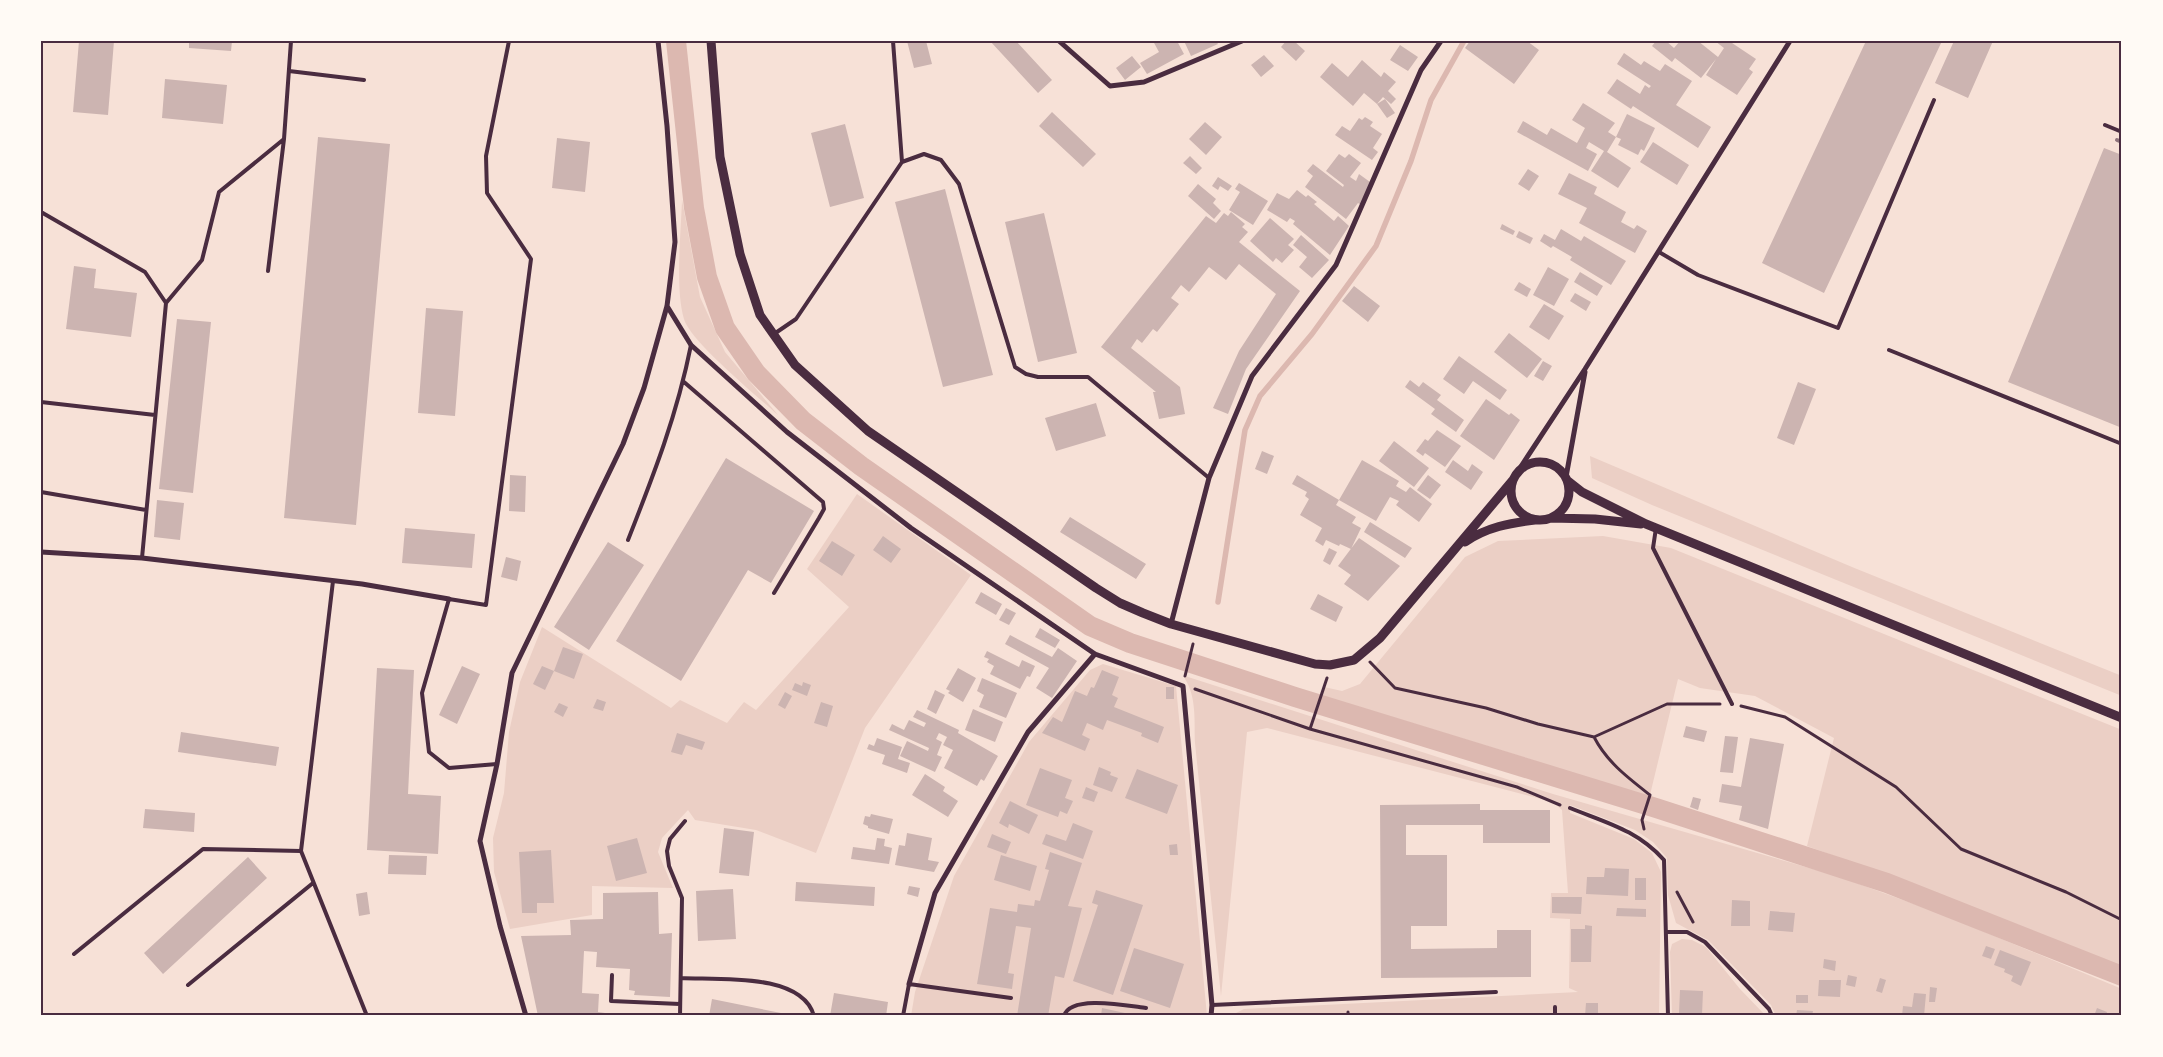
<svg xmlns="http://www.w3.org/2000/svg" width="2163" height="1057" font-family="'Varela Round',sans-serif">
<rect width="100%" height="100%" fill="#f7e1d7"/>
<path fill="#ebcfc5" d="M682 200 700 297 725 352 778 415C758 397 690 341 684 319 675 289 681 233 682 200Z
M1590 456 1852 567 2122 676V696L1652 505 1592 478Z
M857 494 971 575 865 728 816 853 756 830 695 820 688 810 662 838 658 852 673 888 592 886V915L510 929 494 872 493 838 504 793 509 732 520 682 542 627 671 708 680 700 727 723 744 702 756 710 849 607 807 569Z
M1603 536 1671 548 2122 730V967L1926 889 1807 846 1834 738 1755 696 1700 688 1678 679 1649 799 1520 756 1320 695 1324 687 1342 691 1360 684 1465 557 1498 541Z
M1103 664 1176 686 1207 1016H911L915 992 954 876 1029 742 1090 670Z
M1185 676 1553 794 1837 876 1944 915 2122 989V1016H1776L1771 1005 1708 940 1676 923 1668 895 1667 858 1653 842 1635 830 1570 805V813L1634 839 1652 853 1661 872 1659 1016H1230L1244 1009 1578 992 1569 988 1570 919 1550 918 1551 893H1568L1562 810 1553 802 1267 728 1247 732 1221 996 1195 743C1194 722 1197 698 1185 679Z
M1682 939 1692 940 1706 947 1740 989 1766 1016H1672L1670 952 1672 944Z"/>
<g fill="none" stroke-linecap="round" stroke-linejoin="round">
<path stroke="#dcb8b0" stroke-width="5.5" d="M1218 602 1245 430 1260 396 1312 334 1376 246 1411 161 1431 100 1464 41"/>
<path stroke="#dcb8b0" stroke-width="20" d="M676 41 694 208 707 277 725 328 756 373 803 421 861 466 1090 626 1130 643 1295 697 1656 808 1887 883 2122 976"/>
</g>
<path fill="#ccb4b1" d="M79 41H114L108 115 73 112Z
M189 41H232L231 51 189 48Z
M907 41H926L932 64 914 68Z
M990 41H1016L1052 80 1038 93Z
M1153 41H1177L1184 54 1147 74 1140 63 1159 52Z
M1184 41H1216L1218 44 1191 56Z
M1286 41H1294L1305 51 1296 61 1281 47Z
M1470 41H1527L1539 50 1514 84 1465 48Z
M1656 41H1666L1674 48 1680 41H1698L1718 57 1724 48 1715 41H1729L1756 59 1749 69 1753 72 1737 95 1706 75 1716 59 1701 78 1675 58 1672 62 1652 46Z
M1866 41H1942L1824 293 1762 263Z
M1954 41H1993L1968 98 1935 83Z
M1400 45 1418 57 1408 71 1390 60Z
M1624 53 1641 65 1644 61 1660 71 1665 64 1692 81 1676 105 1711 127 1698 148 1633 106 1631 109 1607 93 1617 79 1640 94 1645 85 1649 88 1651 86 1617 64Z
M1264 55 1274 66 1261 77 1251 65Z
M1132 56 1141 67 1125 80 1116 68Z
M1362 60 1381 77 1384 72 1396 82 1388 91 1396 99 1391 104 1383 97 1377 104 1364 93 1353 106 1320 77 1332 63 1348 77Z
M165 79 227 85 223 124 162 118Z
M1385 99 1395 113 1387 118 1377 104Z
M1583 103 1615 123 1608 132 1616 137 1607 152 1631 168 1618 188 1591 171 1604 151 1589 142 1586 148 1597 154 1588 171 1517 132 1523 121 1547 135 1551 128 1577 143 1585 128 1572 120Z
M1052 112 1096 154 1083 167 1039 126Z
M1627 114 1655 128 1644 151 1641 149 1638 155 1618 145 1621 139 1616 137Z
M1365 117 1373 122 1370 126 1382 134 1373 148 1378 152 1372 160 1335 135 1342 126 1350 131 1359 118 1362 120Z
M1205 122 1222 137 1206 155 1189 139Z
M845 124 864 198 830 207 811 133Z
M318 137 390 144 356 525 284 518Z
M557 138 590 142 585 192 552 188Z
M1653 142 1689 165 1677 185 1640 162Z
M2104 148 2122 155V428L2008 382Z
M1339 154 1345 158 1349 154 1361 163 1350 177 1356 181 1359 174 1370 182 1361 205 1358 203 1346 219 1305 187 1313 176 1307 171 1313 164 1343 187 1344 185 1326 171Z
M1190 156 1202 168 1196 174 1183 163Z
M1528 169 1539 176 1529 191 1518 184Z
M1569 173 1597 187 1594 194 1626 212 1621 222 1634 229 1637 225 1647 231 1635 253 1579 223 1587 208 1558 194Z
M1218 177 1232 186 1228 191 1220 186 1218 190 1212 186Z
M1239 183 1268 201 1253 225 1229 210 1240 192 1235 189Z
M1198 184 1216 199 1213 203 1221 211 1214 219 1188 196Z
M945 189 993 375 943 387 895 202Z
M1297 190 1306 197 1308 195 1317 202 1314 204 1334 221 1338 216 1349 226 1330 255 1293 224 1295 221 1290 218 1287 222 1267 210 1277 193 1289 199Z
M1231 212 1245 224 1242 227 1248 232 1239 242 1300 291 1246 369 1228 414 1213 408 1239 351 1276 294 1239 264 1226 280 1209 267 1189 292 1181 285 1171 298 1179 304 1157 332 1153 329 1142 343 1137 339 1131 348 1180 387 1185 414 1159 419 1153 392H1156L1101 347 1206 216 1216 223 1224 213 1228 216Z
M1044 213 1077 353 1038 362 1005 222Z
M1270 218 1294 239 1288 245 1294 250 1282 263 1276 258 1273 262 1250 241Z
M1502 224 1515 231 1513 235 1500 229Z
M1561 229 1581 241 1584 236 1626 261 1611 285 1570 260 1572 257 1553 246 1551 248 1540 241 1544 234 1555 240Z
M1519 231 1533 238 1530 244 1516 237Z
M1301 235 1329 260 1312 278 1299 267 1307 257 1293 245Z
M74 266 96 269 94 288 137 293 131 337 66 329Z
M1548 267 1569 279 1554 306 1533 295Z
M1580 272 1603 286 1597 296 1574 282Z
M1519 282 1531 289 1527 297 1514 290Z
M1354 286 1380 306 1368 322 1342 301Z
M1575 293 1591 302 1586 311 1570 301Z
M1544 304 1564 316 1549 340 1529 327Z
M426 308 463 311 455 416 418 413Z
M177 319 211 322 193 493 159 489Z
M1509 333 1542 359 1527 378 1494 352Z
M1459 356 1507 390 1500 400 1473 381 1464 394 1443 379Z
M1543 361 1552 366 1543 381 1534 376Z
M1410 380 1419 387 1423 382 1441 395 1437 400 1464 420 1456 432 1431 414 1435 409 1405 387Z
M1798 382 1816 389 1794 445 1777 438Z
M1486 399 1509 415 1511 413 1520 420 1494 460 1460 436Z
M1096 403 1106 436 1056 451 1045 418Z
M1437 430 1461 446 1445 467 1425 453 1423 456 1416 451 1425 439 1428 441Z
M1394 441 1429 468 1414 487 1379 461Z
M1262 451 1274 456 1267 474 1255 469Z
M726 458 814 511 771 583 748 570 681 681 616 641Z
M1362 460 1399 481 1396 486 1406 492 1410 487 1432 504 1419 522 1396 505 1399 501 1390 497 1376 521 1339 500Z
M1453 460 1468 471 1472 464 1483 472 1471 490 1445 472Z
M510 475 526 476 525 512 509 511Z
M1297 475 1339 500 1336 505 1356 517 1352 523 1361 528 1351 549 1340 544 1339 546 1326 540 1323 546 1315 541 1322 528 1300 515 1309 499 1305 496 1307 492 1292 484Z
M1428 475 1441 485 1430 499 1417 490Z
M157 500 184 503 180 540 154 537Z
M1070 517 1146 564 1136 579 1060 532Z
M1370 522 1412 548 1405 558 1364 532Z
M405 528 475 534 472 568 402 563Z
M883 536 901 549 891 563 873 550Z
M1359 538 1400 566 1368 601 1344 584 1351 575 1338 566Z
M832 541 855 555 842 576 819 561Z
M608 542 644 565 589 650 554 627Z
M1329 548 1337 552 1330 565 1323 561Z
M506 557 521 561 517 581 501 577Z
M981 592 1002 604 996 615 975 603Z
M1318 594 1343 607 1336 622 1310 609Z
M1006 608 1016 613 1009 625 999 620Z
M1040 628 1060 640 1055 648 1035 637Z
M1010 635 1052 657 1058 648 1077 661 1052 698 1036 688 1049 668 1005 644Z
M563 647 583 654 574 679 554 671Z
M987 651 1019 667 1022 660 1035 666 1030 677 1027 676 1020 689 990 674 994 666 987 662 989 659 984 657Z
M462 666 480 674 457 724 439 715Z
M542 666 554 671 545 690 533 684Z
M377 668 414 670 408 794 441 796 438 854 367 850Z
M958 668 976 678 963 702 948 693 950 691 946 689Z
M1102 670 1119 677 1112 695 1118 698 1114 707 1164 727 1158 743 1141 736 1142 733 1107 720 1103 730 1087 723 1082 735 1090 739 1085 751 1042 733 1053 717 1062 722 1075 691 1087 696 1091 687 1094 688Z
M982 678 1017 693 1006 718 979 707 984 695 977 691Z
M803 682 811 685 807 696 792 690 795 683 802 686Z
M1166 687H1174V699H1166Z
M935 690 945 695 936 714 927 709Z
M785 692 792 696 785 709 778 705Z
M597 699 606 702 603 711 593 708Z
M821 702 833 706 827 727 814 723Z
M559 703 568 707 563 717 554 712Z
M973 709 1003 722 995 742 965 730Z
M917 710 959 730 958 733 998 756 984 781 981 779 977 786 944 768 953 750 943 745 947 737 939 733 936 739 942 742 937 755 942 757 935 772 900 756 907 741 928 751 929 748 889 730 892 724 904 730 909 720 924 727 926 723 913 717Z
M1686 726 1707 731 1704 742 1683 737Z
M181 732 279 747 276 766 178 752Z
M677 733 705 742 702 750 686 745 682 755 671 752Z
M1725 736 1738 737 1733 773 1720 772Z
M877 738 902 747 898 759 910 763 907 773 882 764 885 755 867 749 869 744 874 746Z
M1750 738 1784 744 1768 829 1739 820 1742 806 1719 802 1722 784 1741 787Z
M1099 767 1111 772 1110 775 1118 778 1112 792 1093 785Z
M1040 768 1072 780 1065 798 1073 801 1067 814 1060 811 1058 817 1026 805Z
M1137 769 1178 785 1167 814 1125 798Z
M925 774 945 787 943 791 958 801 948 817 912 795Z
M1086 787 1098 792 1094 802 1082 798Z
M1693 797 1701 799 1698 810 1690 807Z
M1010 801 1038 815 1029 834 1009 824 1008 828 999 823Z
M1480 804V810H1550V843H1483V825H1406V855H1447V926H1411V949L1497 948V930H1531V977L1381 978 1380 805Z
M145 809 195 813 194 832 143 828Z
M871 814 893 819 889 834 868 828V826L863 824 865 816 870 817Z
M1073 823 1093 831 1083 859 1042 844 1046 834 1066 841Z
M724 828 754 832 749 876 719 873Z
M907 833 932 838 928 860 939 862 934 872 895 865 899 845 905 846Z
M992 834 1011 842 1006 854 987 847Z
M637 838 647 873 616 881 607 846Z
M877 838 885 839 884 846 892 848 889 864 851 859 853 847 875 850Z
M1177 844 1178 855H1170L1169 845Z
M551 850 554 903H537V913H522L519 852Z
M1050 852 1082 863 1068 906 1082 908 1064 978 1055 976 1048 1016H1017L1031 928 1016 926 1008 973 1014 974 1012 989 977 984 990 908 1017 912 1018 904 1034 906 1035 900 1040 901 1049 870 1045 869Z
M389 855 427 856 426 875 388 874Z
M1001 855 1037 866 1030 891 994 880Z
M248 857 267 878 163 974 144 953Z
M1605 868 1629 869 1628 896 1586 894 1587 877H1604Z
M1635 878H1646V900H1635Z
M796 882 875 887 874 906 795 901Z
M909 886 920 888 918 897 907 894Z
M733 889 736 939 698 941 696 891Z
M1096 890 1143 905 1113 995 1073 981 1098 905 1092 903Z
M367 892 370 914 359 916 356 894Z
M658 892 659 934 672 933 670 997 634 995 635 991 629 990 630 969 596 967 597 952 584 951 582 993 599 994 598 1012 626 1016H538L521 936 571 935 570 920 603 919V893Z
M1552 897H1582L1581 914 1552 913Z
M1732 900 1750 901V926H1731Z
M1617 908 1646 909V917L1616 916Z
M1770 911 1795 913 1793 932 1768 930Z
M1585 925 1592 926 1591 962H1571V929H1585Z
M1986 946 1995 949 1991 959 1982 956Z
M1134 948 1184 964 1170 1008 1120 991Z
M2000 950 2031 962 2021 986 2011 981 2013 976 2004 972 2005 969 1994 965Z
M1824 959 1836 961 1835 971 1823 968Z
M1848 975 1857 977 1855 987 1846 985Z
M1880 978 1886 980 1882 993 1876 991Z
M1819 980H1841L1840 997 1818 996Z
M1930 987 1937 988 1935 1002H1929Z
M1680 990 1703 991 1702 1015 1679 1014Z
M834 993 888 1002 886 1016H830Z
M1914 993 1926 994 1924 1016H1902L1903 1006 1912 1007Z
M1796 995H1808V1003H1796Z
M712 999 791 1015V1016H709Z
M1586 1003H1598V1016H1585Z
M1102 1008 1134 1015V1016H1101Z
M2097 1008 2107 1012 2106 1016H2094Z
M1797 1010 1813 1011 1812 1016H1796Z"/>
<g fill="none" stroke-linecap="round" stroke-linejoin="round">
<path stroke="#4a2c40" stroke-width="3" d="M1370 662 1395 688 1486 708 1538 724 1594 737 1667 704H1720
M1185 676 1193 644
M1195 689 1310 729 1517 787 1560 805
M1741 706 1785 717 1896 787 1961 849 2066 892 2122 920
M1310 729 1327 678
M1594 737C1607 762 1627 777 1650 795L1642 820 1644 829
M1677 892 1693 922
M1348 1012V1016"/>
<path stroke="#4a2c40" stroke-width="4" d="M893 41 902 162
M289 71 364 80
M2105 125 2122 132
M41 212 145 272 166 303
M1659 252 1698 275 1838 328 1934 100
M268 271 284 139
M774 334 796 319 902 162 924 154 941 160 959 184 1015 367 1026 374 1038 377H1088L1209 478
M1889 350 2122 444
M684 382 823 502 824 509 819 518 774 593
M41 402 155 415
M41 492 146 510
M1656 528 1653 548 1732 704
M628 540C654 474 677 415 691 345
M142 558 166 303 202 260 219 192 284 139 291 41
M333 581 301 851 367 1016
M497 764 449 768 429 752 422 693 449 599 486 605 531 259 487 193 486 156 509 41
M1570 808C1607 823 1637 830 1664 860L1668 1016
M1666 932H1687L1705 942 1769 1009 1772 1016
M74 954 203 849 301 851
M612 975 611 1001 680 1004
M681 978C717 980 802 972 814 1016
M188 985 313 883
M1212 1005 1496 992
M680 1016 682 898 669 866 667 851 670 839 685 821
M903 1016 909 984 1011 998
M1064 1016C1070 994 1129 1006 1146 1008
M1555 1016V1007"/>
<path stroke="#4a2c40" stroke-width="5" d="M1059 41 1110 86 1144 82 1242 41
M667 306 691 345 787 432 911 528 1095 654 1183 686 1212 1005 1211 1016
M1518 471 1585 369 1790 41
M1566 477 1585 372
M41 552 142 558 362 584 449 599
M1171 624 1209 478 1252 376 1336 265 1421 70 1441 41
M909 984 935 893 1028 732 1095 654
M526 1016 500 926 480 841 497 764 512 673 623 444 644 388 667 306 675 242 667 126 658 41"/>
<path stroke="#4a2c40" stroke-width="9" d="M711 41 720 157 740 254 760 315 795 365 868 431 1096 588 1120 603 1143 613 1171 624 1315 664 1330 665 1354 660 1380 638 1513 480
M1511 491a29 29 0 1 1 58 0a29 29 0 1 1-58 0Z
M1568 481 1582 492 1646 524 2122 718
M1551 518 1595 519 1641 524
M1465 542C1487 527 1510 523 1535 520"/>
<path stroke="#8f747c" stroke-width="4" d="M2117 140 2122 142"/>
</g>
<rect width="2163" height="1057" fill="none" stroke="#fffaf5" stroke-width="85"/>
<rect x="42" y="42" width="2078" height="972" fill="none" stroke="#4a2c40" stroke-width="2"/>
</svg>
